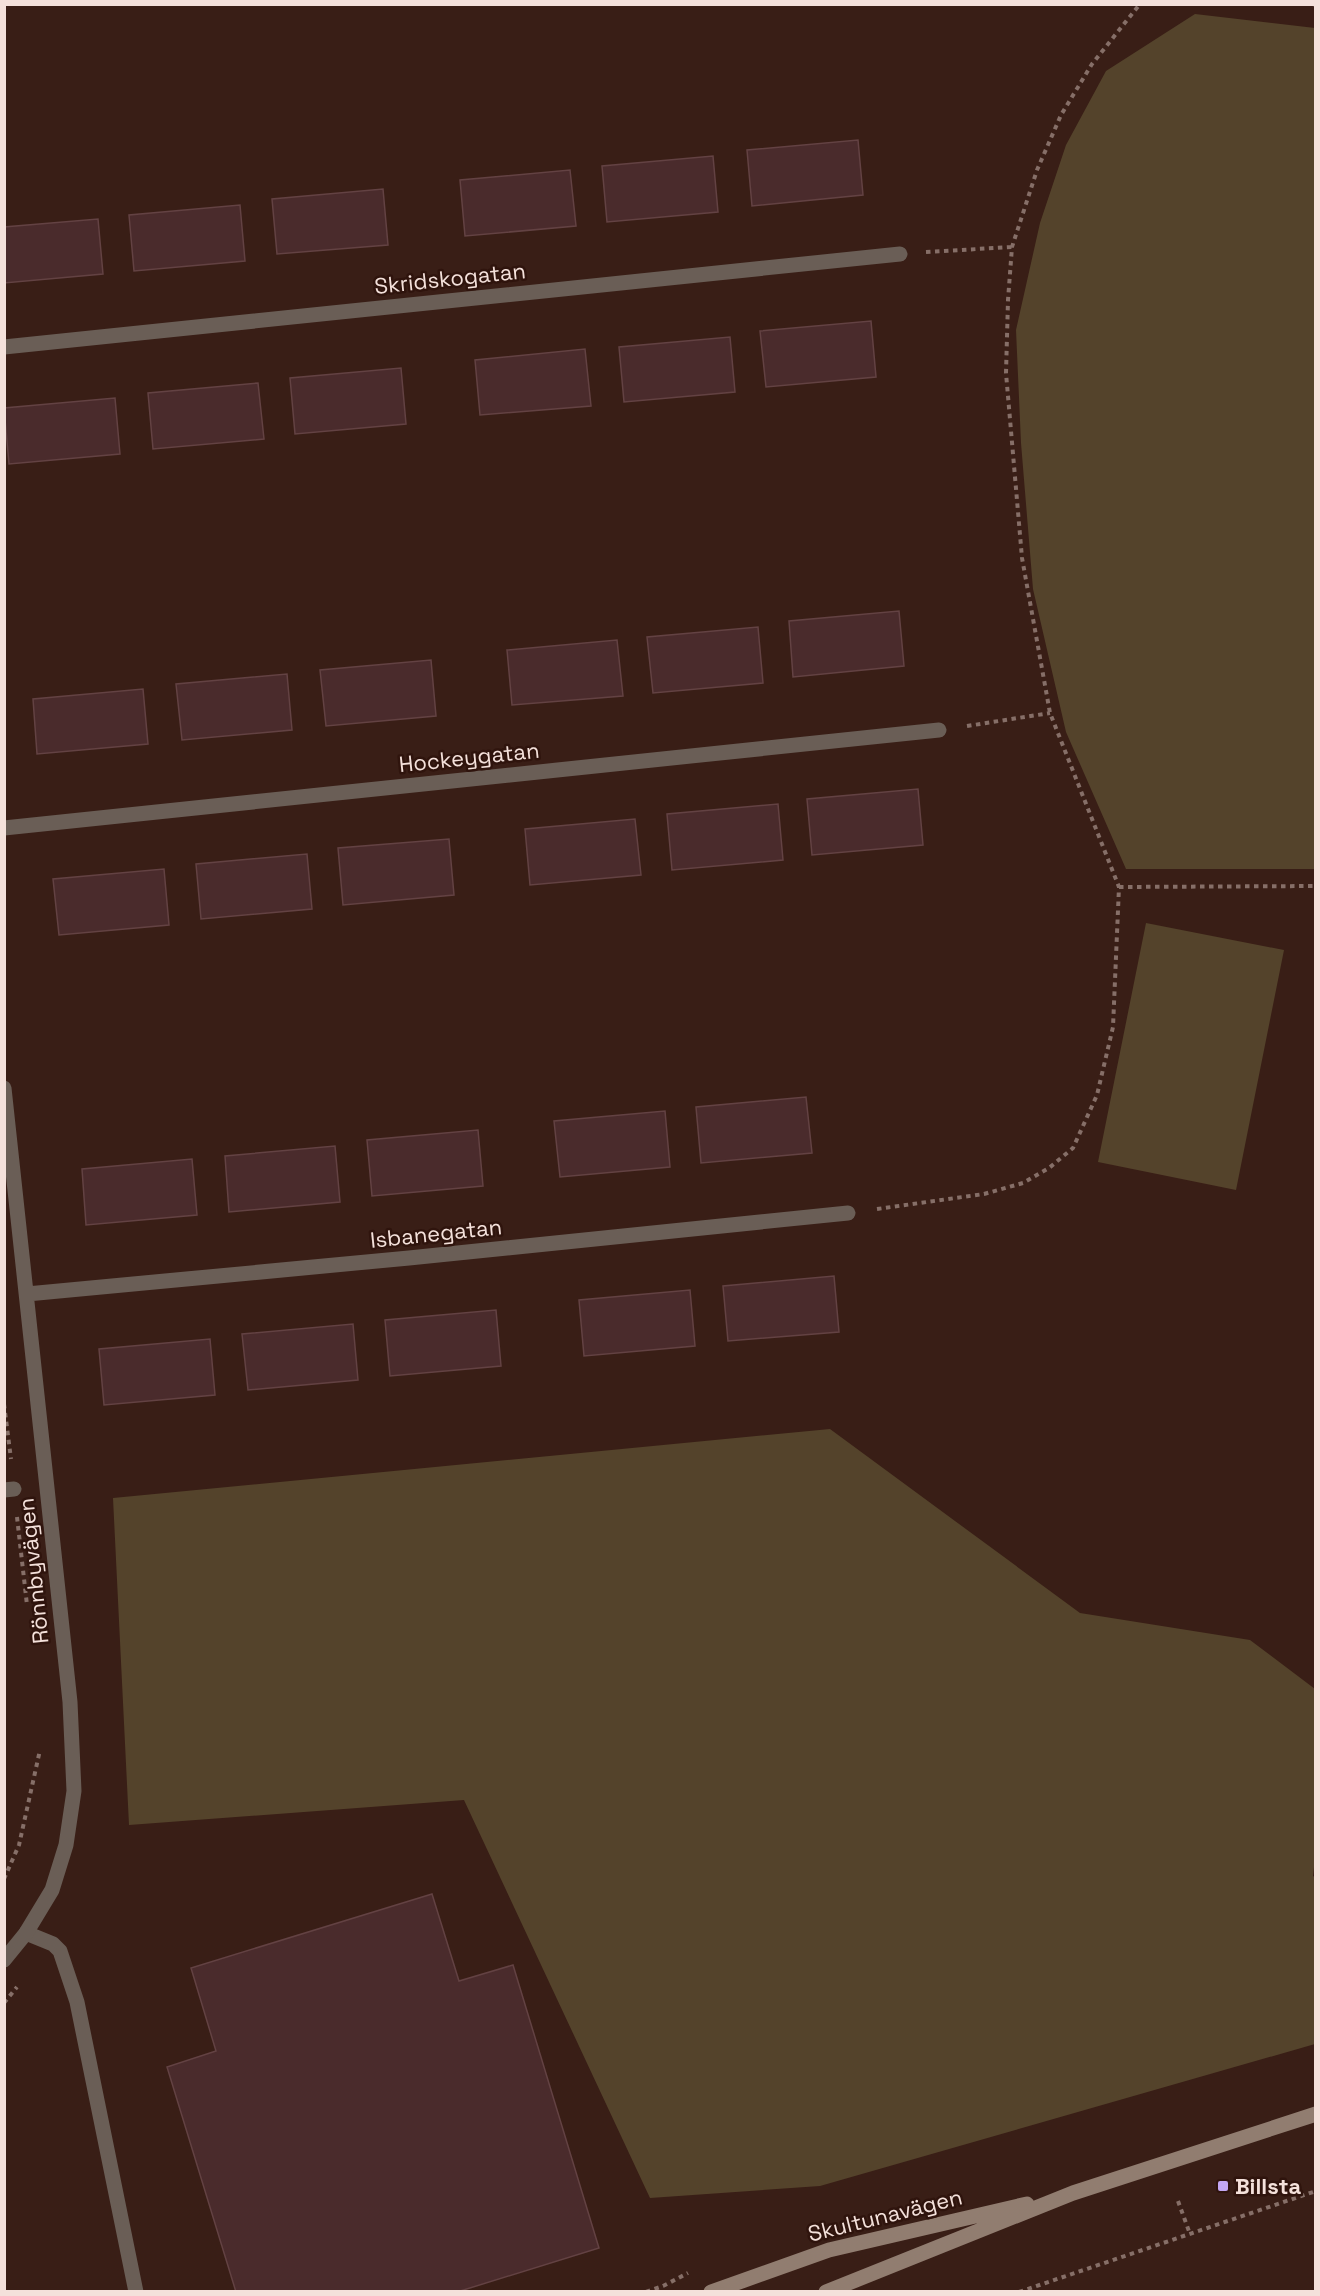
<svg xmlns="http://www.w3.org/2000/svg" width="1320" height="2296" font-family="'Space Grotesk',sans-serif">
<rect width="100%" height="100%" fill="#391e16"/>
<path fill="#54432b" d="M1195 14 1315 28V869H1126L1066 732 1033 589 1021 443 1016 330 1040 223 1066 145 1106 71Z
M1146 923 1284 950 1236 1190 1098 1162Z
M830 1429 1080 1613 1250 1640 1315 1689 1316 1850 1313 1876 1316 1878 1315 2044 820 2186 650 2198 464 1800 129 1825 113 1498Z"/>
<path fill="#4a2b2c" stroke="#634243" stroke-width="1.5" d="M858 140 863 195 752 206 747 150Z
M713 156 718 212 607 222 602 166Z
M570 170 576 226 465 236 460 180Z
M383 189 388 245 277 254 272 199Z
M240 205 245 261 134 271 129 215Z
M98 219 103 274 4 283V227Z
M871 321 876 377 766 387 760 331Z
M730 337 735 392 624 402 619 347Z
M585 349 591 406 480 415 475 360Z
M401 368 406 424 295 434 290 378Z
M258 383 264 439 153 449 148 393Z
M115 398 120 454 9 464 4 408Z
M899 611 904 666 793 677 789 621Z
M758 627 763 683 653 693 647 637Z
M617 640 623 696 512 705 507 650Z
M431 660 436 716 326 726 320 670Z
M287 674 292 730 182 740 176 684Z
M143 689 148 744 37 754 33 699Z
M918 789 923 845 812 855 807 799Z
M778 804 783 860 672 870 667 814Z
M635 819 641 875 530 885 525 829Z
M449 839 454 895 343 905 338 848Z
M307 854 312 909 201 919 196 864Z
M164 869 169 925 59 935 53 879Z
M806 1097 812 1153 701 1163 696 1107Z
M665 1111 670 1167 560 1177 554 1121Z
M478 1130 483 1186 372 1196 367 1140Z
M335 1146 340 1202 229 1212 225 1156Z
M192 1159 197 1215 86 1225 82 1169Z
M834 1276 839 1332 728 1341 723 1286Z
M690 1290 695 1346 584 1356 579 1300Z
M496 1310 501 1366 390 1376 385 1320Z
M353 1324 358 1380 248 1390 242 1334Z
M210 1339 215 1395 104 1405 99 1349Z
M432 1894 459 1981 513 1965 599 2248 457 2292H236L167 2067 216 2051 191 1968Z"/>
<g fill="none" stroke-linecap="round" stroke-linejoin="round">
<path stroke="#866f68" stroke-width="4" stroke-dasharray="4.5 4.5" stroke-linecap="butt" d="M1313 4 1316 5
M926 252 1012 247
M967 726 1050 713
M1119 887 1316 886
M877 1209 984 1194 1023 1183 1049 1168 1073 1148 1097 1095 1113 1027 1119 887 1050 713 1022 558 1006 373 1008 300 1012 247 1037 170 1061 115 1092 64 1140 4
M4 1404 11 1459
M17 1517 27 1605
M4 1879 19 1845 40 1750
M4 2003 17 1987
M1178 2201 1190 2234
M646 2292 663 2286 688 2273
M1019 2292 1316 2191"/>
<path stroke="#6a5e56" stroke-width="15" d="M4 1490 14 1489
M26 1933 53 1944 60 1951 77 2002 136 2292"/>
<path stroke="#6a5e56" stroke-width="15" d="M4 347 900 254
M4 828 939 730
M4 1088 70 1702 74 1791 66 1845 52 1890 26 1933 4 1960
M27 1294 409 1258 848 1213"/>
<path stroke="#917d70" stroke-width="15" d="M711 2292 829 2250 1027 2204
M826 2292 1073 2193 1316 2114"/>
</g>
<rect fill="#c3a7f2" stroke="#2f140d" stroke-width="2" x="1217" y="2180" width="12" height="12" rx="3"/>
<g text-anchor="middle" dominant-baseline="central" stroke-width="5" stroke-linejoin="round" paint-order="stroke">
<g font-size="22" fill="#f4e1db" stroke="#2f140d">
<text transform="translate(450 278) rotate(-6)">Skridskogatan</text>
<text transform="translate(469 757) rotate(-6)">Hockeygatan</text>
<text transform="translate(436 1233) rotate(-6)">Isbanegatan</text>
<text transform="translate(33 1571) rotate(-96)">Rönnbyvägen</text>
<text transform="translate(885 2215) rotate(-14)">Skultunavägen</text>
</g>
<g font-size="22" font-weight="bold" fill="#f4e1db" stroke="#2f140d" text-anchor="start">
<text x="1235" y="2186">Billsta</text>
</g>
</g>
<rect width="1320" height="2296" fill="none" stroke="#f4e1db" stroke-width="12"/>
</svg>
